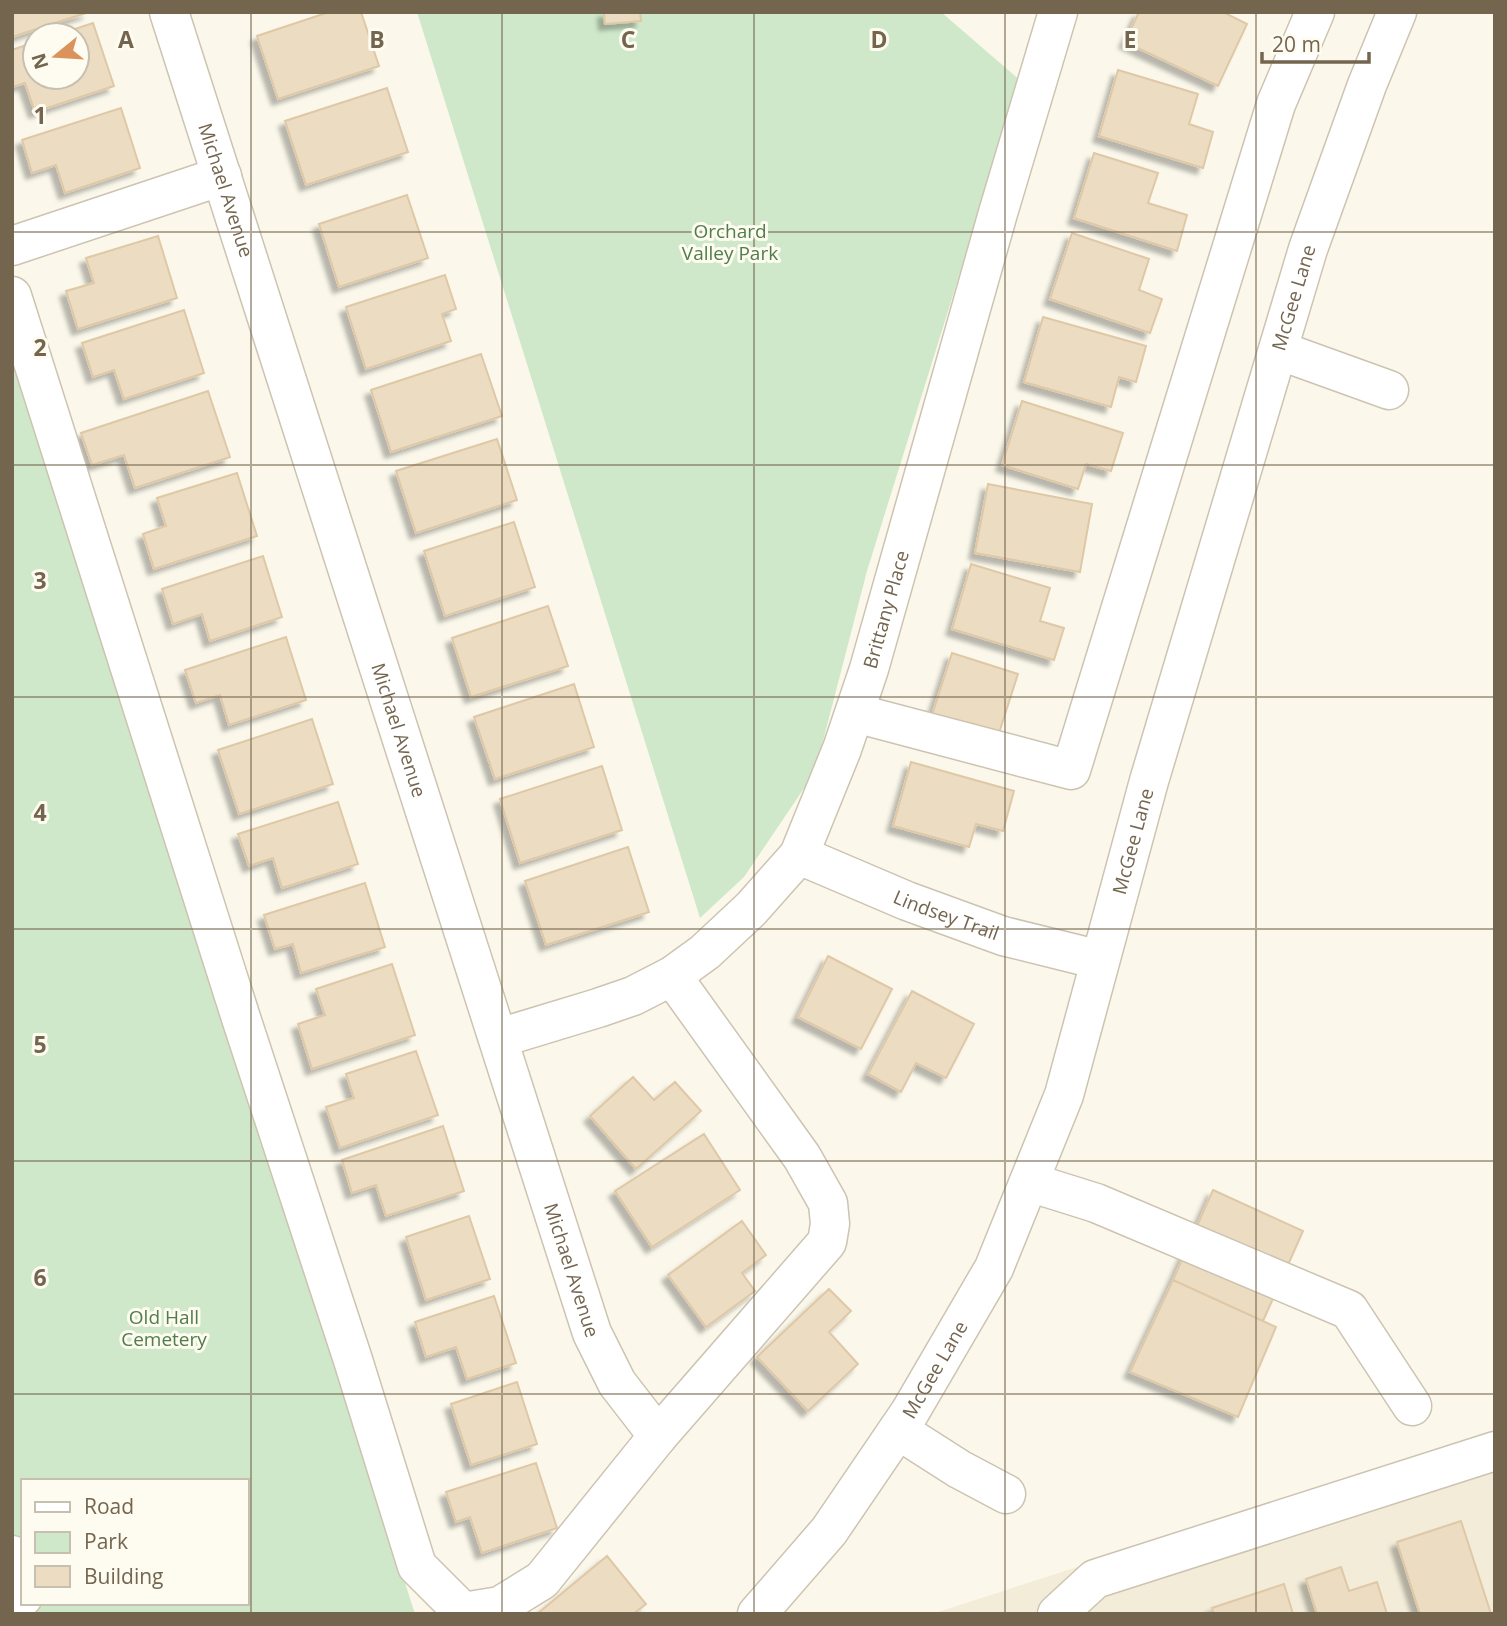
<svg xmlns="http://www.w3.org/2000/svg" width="1507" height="1626" font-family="'Open Sans',sans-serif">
<defs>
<filter id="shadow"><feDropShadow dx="-6" dy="6" stdDeviation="2" flood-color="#0004"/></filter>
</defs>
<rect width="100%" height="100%" fill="#fbf8eb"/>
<path fill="#f2ecd9" d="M1495 1432V1614H932Z"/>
<path fill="#cfe8ca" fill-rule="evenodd" d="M417 12H941L1022 82 1002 138 867 571 815 772 744 877 700 918Z
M12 352 415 1614H12ZM23 1481H247V1603H23Z"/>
<path fill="#ecdcc2" stroke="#dfc8a6" stroke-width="2" filter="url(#shadow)" d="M12 12H89L12 37Z
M329 12H361L379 66 278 99 257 36Z
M604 12H640L641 21 605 24Z
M1139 12H1223L1247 24 1218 86 1125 42Z
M93 23 114 86 35 112 25 83 12 87V50L35 42V77H77V35H57Z
M1118 70 1198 94 1189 124 1213 132 1203 168 1099 136Z
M387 88 408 152 306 185 285 121Z
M121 108 140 168 65 193 56 165 32 173 22 140Z
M1094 153 1158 173 1148 203 1187 215 1177 251 1074 218Z
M407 195 428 258 339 287 319 224Z
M1072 233 1149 259 1139 290 1162 299 1150 333 1050 299Z
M158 236 177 298 78 329 66 291 94 283 86 258Z
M445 275 456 309 442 314 451 341 366 369 346 307Z
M184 310 204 373 124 399 114 370 93 377 82 343Z
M1043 317 1146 346 1136 382 1119 377 1111 407 1024 382Z
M481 354 502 416 391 452 371 390Z
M208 391 230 457 135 488 124 455 92 465 81 433Z
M1022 401 1123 433 1111 471 1086 464 1078 489 1002 465Z
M497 439 517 500 416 533 396 471Z
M237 473 257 536 154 569 143 534 166 526 157 498Z
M988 484 1092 504 1080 572 975 553Z
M514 522 535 587 445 616 424 551Z
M263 556 282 617 210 641 202 614 173 624 162 589Z
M971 564 1050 588 1040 621 1064 628 1054 660 952 629Z
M548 606 568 666 471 697 452 638Z
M286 637 306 700 229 725 220 695 196 703 185 670Z
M952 653 1018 674 998 736 932 715Z
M574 684 594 747 495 779 474 717Z
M312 719 333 784 239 814 218 750Z
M911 762 1014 791 1003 831 976 824 969 847 893 826Z
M602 766 622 830 520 863 500 799Z
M338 802 358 864 282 888 273 858 249 866 238 834Z
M628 847 649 912 546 945 525 881Z
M365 883 385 947 301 973 293 944 275 949 264 915Z
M828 956 892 989 861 1049 798 1017Z
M392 964 415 1035 312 1069 298 1024 325 1015 316 989Z
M912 991 974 1024 946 1078 916 1063 901 1092 868 1074Z
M416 1051 438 1115 340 1148 326 1107 354 1098 346 1074Z
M633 1077 654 1100 675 1082 701 1111 636 1169 590 1116Z
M443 1126 464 1191 386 1216 376 1185 352 1193 342 1160Z
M704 1134 740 1190 652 1247 615 1191Z
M1213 1190 1303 1231 1263 1321 1173 1280Z
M469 1216 490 1279 426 1300 406 1237Z
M742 1221 766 1255 742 1273 755 1291 706 1327 668 1275Z
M1173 1280 1276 1327 1238 1417 1130 1372Z
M829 1289 851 1311 829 1332 858 1364 808 1411 757 1357Z
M494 1296 516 1363 467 1379 456 1347 426 1357 415 1322Z
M517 1382 537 1444 471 1465 451 1404Z
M536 1463 557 1528 482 1553 470 1517 456 1522 446 1492Z
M1461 1521 1491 1614H1420L1397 1542Z
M607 1556 646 1604 633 1614H537Z
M1341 1567 1349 1591 1377 1582 1387 1614H1317L1306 1579Z
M1284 1584 1293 1614H1214L1212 1608Z"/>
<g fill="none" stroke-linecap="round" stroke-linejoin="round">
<g stroke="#cdc3b1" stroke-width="41">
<g id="minor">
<path id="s1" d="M169 12 592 1333 617 1383 658 1436"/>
<path d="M12 246 222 176"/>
<path d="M12 296 240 1015 353 1360 417 1566 463 1612 500 1606 542 1580 658 1436 827 1242 830 1224 828 1203 802 1157 672 976"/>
<path d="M1278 350 1389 390"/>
<path d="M855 713 1071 770 1276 104 1315 12"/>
<path id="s2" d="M799 855 907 901 1003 936 1100 960"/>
<path id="s3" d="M499 1038 598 1008 633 996 672 976 705 952 751 909 799 855 842 749 869 669 998 213 1058 12"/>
<path d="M1029 1182 1096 1203 1349 1310 1412 1406"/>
<path d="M898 1430 959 1469 1006 1494"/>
<path d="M12 1555 23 1597"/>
<path id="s4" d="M757 1614 829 1531 910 1412 994 1268 1064 1095 1149 781 1308 249 1367 85 1397 12"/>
<path d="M1057 1614 1095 1579 1495 1451"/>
</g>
</g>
<use href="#minor" stroke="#fff" stroke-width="38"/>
</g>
<path fill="none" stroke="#74654f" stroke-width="2" stroke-opacity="0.55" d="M251 12V1614M502 12V1614M754 12V1614M1005 12V1614M1256 12V1614M12 232H1495M12 465H1495M12 697H1495M12 929H1495M12 1161H1495M12 1394H1495"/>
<g text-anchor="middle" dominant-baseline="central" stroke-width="6" stroke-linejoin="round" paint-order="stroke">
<g font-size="19" fill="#74654f" stroke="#fefbf1">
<text stroke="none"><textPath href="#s1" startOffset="187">Michael Avenue</textPath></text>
<text stroke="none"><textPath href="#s4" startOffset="1437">McGee Lane</textPath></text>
<text stroke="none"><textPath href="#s3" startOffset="621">Brittany Place</textPath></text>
<text stroke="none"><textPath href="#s1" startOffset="754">Michael Avenue</textPath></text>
<text stroke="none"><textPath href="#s4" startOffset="870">McGee Lane</textPath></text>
<text stroke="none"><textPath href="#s2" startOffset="159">Lindsey Trail</textPath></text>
<text stroke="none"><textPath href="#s1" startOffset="1321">Michael Avenue</textPath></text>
<text stroke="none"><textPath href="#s4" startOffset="303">McGee Lane</textPath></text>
</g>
<g font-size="19" fill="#4f7e4b" stroke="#fefbf1">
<text x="730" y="231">Orchard<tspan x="730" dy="22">Valley Park</tspan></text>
<text x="164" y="1317">Old Hall<tspan x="164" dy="22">Cemetery</tspan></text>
</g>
</g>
<g font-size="23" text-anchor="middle" font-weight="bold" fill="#74654f" stroke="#fefbf1" stroke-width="6" stroke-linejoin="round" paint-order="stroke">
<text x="126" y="48">A</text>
<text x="377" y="48">B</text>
<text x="628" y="48">C</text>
<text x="879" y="48">D</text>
<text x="1130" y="48">E</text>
<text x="40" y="124">1</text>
<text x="40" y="356">2</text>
<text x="40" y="589">3</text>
<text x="40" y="821">4</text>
<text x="40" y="1053">5</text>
<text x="40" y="1286">6</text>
</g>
<rect width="1507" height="1626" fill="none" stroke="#74654f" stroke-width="28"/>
<rect x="21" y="1479" width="228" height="126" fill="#fefbf1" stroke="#c7bfb0" stroke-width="2"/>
<rect x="35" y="1502" width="35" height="10" fill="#ffffff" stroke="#c7bfb0" stroke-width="2"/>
<text x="84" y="1514" font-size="21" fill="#74654f">Road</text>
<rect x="35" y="1532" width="35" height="21" fill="#cfe8ca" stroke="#c7bfb0" stroke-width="2"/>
<text x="84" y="1549" font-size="21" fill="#74654f">Park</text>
<rect x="35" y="1566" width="35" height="21" fill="#ecdcc2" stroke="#c7bfb0" stroke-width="2"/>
<text x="84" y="1584" font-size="21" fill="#74654f">Building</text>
<g transform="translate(56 56) rotate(252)"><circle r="33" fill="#fefbf1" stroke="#c7bfb0" stroke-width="2"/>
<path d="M0-5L12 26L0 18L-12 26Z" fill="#da935b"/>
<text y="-10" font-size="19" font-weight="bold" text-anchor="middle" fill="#74654f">N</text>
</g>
<path d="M1262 52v10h107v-10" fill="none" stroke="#74654f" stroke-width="3.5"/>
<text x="1272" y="52" font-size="21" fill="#74654f" stroke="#fefbf1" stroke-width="5" paint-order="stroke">20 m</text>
</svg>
